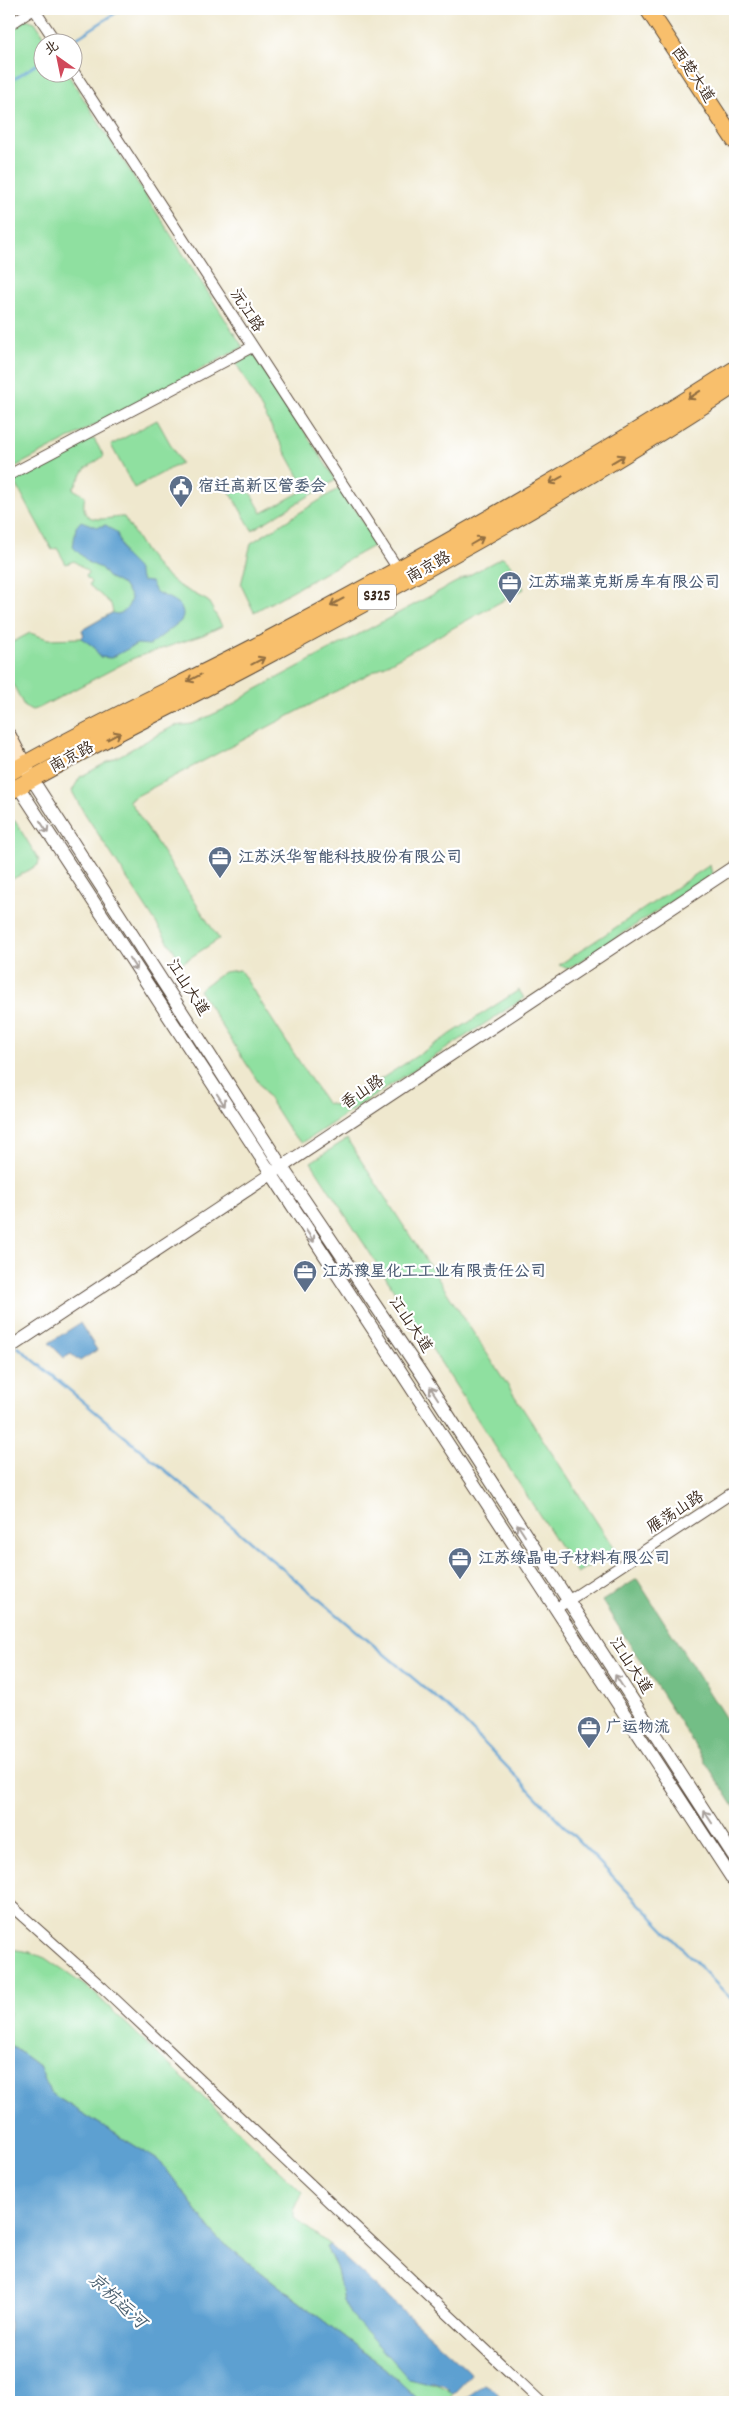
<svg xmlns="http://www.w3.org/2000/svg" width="744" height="2411" font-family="Dekko,'LXGW WenKai TC',sans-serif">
<rect width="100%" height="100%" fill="#fff"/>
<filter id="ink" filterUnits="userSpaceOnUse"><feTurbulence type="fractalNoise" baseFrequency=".02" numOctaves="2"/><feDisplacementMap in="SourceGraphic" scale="10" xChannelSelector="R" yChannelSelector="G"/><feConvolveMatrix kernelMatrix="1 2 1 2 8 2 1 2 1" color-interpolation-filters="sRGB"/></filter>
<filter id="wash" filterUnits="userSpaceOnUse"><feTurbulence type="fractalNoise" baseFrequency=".0096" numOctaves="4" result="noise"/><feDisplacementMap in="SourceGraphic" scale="20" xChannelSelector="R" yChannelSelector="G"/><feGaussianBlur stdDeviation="1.12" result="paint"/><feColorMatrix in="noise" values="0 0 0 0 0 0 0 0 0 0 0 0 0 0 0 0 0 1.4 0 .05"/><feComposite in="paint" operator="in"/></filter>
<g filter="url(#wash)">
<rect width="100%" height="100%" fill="#efe8ce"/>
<path fill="#8fe0a0" stroke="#65855f" d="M26 19 35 22 48 42H42V72L67 73 243 347 9 470V30Z
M254 354 336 480 252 530 230 492 245 483 262 513 306 489 236 363Z
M157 420 181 463 134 488 111 445Z
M94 439 104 456 85 469 73 489 85 496C77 530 110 516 124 517L145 551 159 569 179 586 208 601 222 626 203 635 134 658 39 708 32 710 24 706 9 676V644L30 633 48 639 81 638 84 635 82 630 113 612 111 604 89 585 91 582 86 577 88 572 74 561 66 564 57 548 52 550 15 482 21 476 87 440Z
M341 487 376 543 375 545 254 612 241 585 251 543Z
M503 557 510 564 524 589 380 668 129 800 219 939 182 963 80 806 72 791 80 777 174 726 192 724 231 706 253 691Z
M9 821H15L39 860 38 865 9 881Z
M710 865 712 875 568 969 559 965Z
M240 970 326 1103 334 1105 350 1099 519 990 524 998 302 1143 291 1133 199 990 224 972Z
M347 1139 615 1550 577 1573 311 1162Z
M11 1949 30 1952 45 1958 91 1990 302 2192 294 2210V2218L330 2245 326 2247 337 2269 343 2300 409 2379C428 2384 437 2380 453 2394L446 2402H421L387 2370 217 2238 161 2162 50 2093 40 2067 9 2044V1969L11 1968 9 1951Z"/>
<path fill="#73be86" stroke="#577452" d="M637 1579 735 1733V1808L602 1601Z"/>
<path fill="#5da0d1" stroke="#4c6578" d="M81 521 97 527 106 525 117 533 124 555 137 568 142 581 151 582 156 592C167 598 190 604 181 621L150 645 137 644 111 658 99 657 94 647 81 638 84 635 82 630 112 613 117 614C125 613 130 606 131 597L123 585 108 577 101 568 89 563 73 547 76 527Z
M80 1323 97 1350 80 1361 71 1354 64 1358 49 1343Z
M9 2044 40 2067 50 2093 161 2162 217 2238 387 2370 421 2402H9Z
M330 2245 468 2370 471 2375 453 2394 444 2385 433 2382 424 2383 409 2379 350 2314 343 2300 337 2269 326 2247Z
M485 2384 495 2390 504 2402H460Z"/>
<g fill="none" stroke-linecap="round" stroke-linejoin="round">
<path stroke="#5da0d1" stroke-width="2.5" d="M71 42 122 9
M9 82 42 61
M18 1347 457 1715 735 2003"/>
</g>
</g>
<g filter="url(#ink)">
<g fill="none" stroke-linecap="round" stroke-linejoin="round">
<g stroke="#564638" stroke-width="12">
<path id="minor" d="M34 9 56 42
M9 25 34 9
M72 69 398 569
M9 475 252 347
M557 1608 735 1491
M9 1904 103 1988 541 2402"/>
</g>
<g stroke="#564638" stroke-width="14">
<path id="tertiary" d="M32 779 282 1167 421 1373 735 1858
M18 786 735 1883
M9 1348 735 866"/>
</g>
<g stroke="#564638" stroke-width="16">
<path id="secondary" d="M9 736 29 774"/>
</g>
<g stroke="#564638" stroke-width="18">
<path id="primary" d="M648 9 735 141
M9 773C88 727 173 689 254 647 418 561 579 469 735 369
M9 792C91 744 177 704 261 659 422 573 582 485 735 385"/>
</g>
<use href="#minor" stroke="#fff" stroke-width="10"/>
<use href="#tertiary" stroke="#fff" stroke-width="12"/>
<use href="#secondary" stroke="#fce5c4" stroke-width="14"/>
<use href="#primary" stroke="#f8bf6c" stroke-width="16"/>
</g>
<defs><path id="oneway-shaft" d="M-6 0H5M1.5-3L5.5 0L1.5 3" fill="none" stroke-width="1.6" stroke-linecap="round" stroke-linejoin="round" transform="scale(1.25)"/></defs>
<g stroke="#906d41">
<use href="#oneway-shaft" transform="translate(694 395) rotate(147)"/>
<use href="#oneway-shaft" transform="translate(618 459) rotate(-31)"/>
<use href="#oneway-shaft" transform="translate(556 480) rotate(151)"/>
<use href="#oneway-shaft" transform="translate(477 541) rotate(-30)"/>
<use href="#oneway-shaft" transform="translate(337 602) rotate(152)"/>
<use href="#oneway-shaft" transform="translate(258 661) rotate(-28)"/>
<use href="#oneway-shaft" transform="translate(194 678) rotate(153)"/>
<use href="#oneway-shaft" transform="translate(114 736) rotate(-28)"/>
</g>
<g stroke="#a79f9a">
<use href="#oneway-shaft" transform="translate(44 827) rotate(57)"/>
<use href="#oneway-shaft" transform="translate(133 964) rotate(57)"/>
<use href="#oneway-shaft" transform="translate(221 1100) rotate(57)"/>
<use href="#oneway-shaft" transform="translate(310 1236) rotate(56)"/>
<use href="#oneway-shaft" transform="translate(434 1393) rotate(-123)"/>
<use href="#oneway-shaft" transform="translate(521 1530) rotate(-123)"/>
<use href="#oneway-shaft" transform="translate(619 1681) rotate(-123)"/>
<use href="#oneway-shaft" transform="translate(708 1817) rotate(-123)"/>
</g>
</g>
<defs>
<g id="civic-pin" transform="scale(1.25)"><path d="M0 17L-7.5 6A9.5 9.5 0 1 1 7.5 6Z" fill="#5c6f8a" stroke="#fff"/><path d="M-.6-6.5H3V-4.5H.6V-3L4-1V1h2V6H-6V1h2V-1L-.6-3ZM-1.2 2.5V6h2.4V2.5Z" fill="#fff"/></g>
<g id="office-pin" transform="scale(1.25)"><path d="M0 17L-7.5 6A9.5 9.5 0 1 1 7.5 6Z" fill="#5c6f8a" stroke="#fff"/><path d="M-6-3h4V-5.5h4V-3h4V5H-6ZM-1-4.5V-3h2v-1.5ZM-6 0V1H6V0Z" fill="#fff"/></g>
</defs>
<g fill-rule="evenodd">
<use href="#civic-pin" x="181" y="487"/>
<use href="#office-pin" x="510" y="583"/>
<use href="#office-pin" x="220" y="858"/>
<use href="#office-pin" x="305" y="1272"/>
<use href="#office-pin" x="460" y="1559"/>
<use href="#office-pin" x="589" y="1728"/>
</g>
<g text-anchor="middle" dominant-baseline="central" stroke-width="4.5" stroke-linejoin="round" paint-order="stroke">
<rect fill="#fff" stroke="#766a62" stroke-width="1" x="358" y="584.5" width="38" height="25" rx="4"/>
<g font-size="15" font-weight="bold" fill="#3b2a1e">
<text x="377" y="597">S325</text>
</g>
<g font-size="16" fill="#3b2a1e" stroke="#fff">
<text transform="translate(692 75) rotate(56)">西楚大道</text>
<text transform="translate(246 311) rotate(57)">沅江路</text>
<text transform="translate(429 568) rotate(-29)">南京路</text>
<text transform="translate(72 758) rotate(-28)">南京路</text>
<text transform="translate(187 988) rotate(57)">江山大道</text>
<text transform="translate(363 1093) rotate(-34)">香山路</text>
<text transform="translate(410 1325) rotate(56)">江山大道</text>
<text transform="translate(676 1513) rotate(-33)">雁荡山路</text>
<text transform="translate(630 1666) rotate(57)">江山大道</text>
</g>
<g font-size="16" font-weight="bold" fill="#4e5e75" stroke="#fff" text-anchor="start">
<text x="198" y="487">宿迁高新区管委会</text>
<text x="528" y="583">江苏瑞莱克斯房车有限公司</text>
<text x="238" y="858">江苏沃华智能科技股份有限公司</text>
<text x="322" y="1272">江苏豫星化工工业有限责任公司</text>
<text x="478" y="1559">江苏绿晶电子材料有限公司</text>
<text x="606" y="1728">广运物流</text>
</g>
<g font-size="18" font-style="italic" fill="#4a5f6f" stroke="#fff">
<text transform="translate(116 2302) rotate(43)">京杭运河</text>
</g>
</g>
<rect width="744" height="2411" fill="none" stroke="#fff" stroke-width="30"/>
<g transform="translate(58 58) rotate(327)"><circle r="24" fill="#ffffff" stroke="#b1aaa5"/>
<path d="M0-4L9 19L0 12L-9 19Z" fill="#d1495b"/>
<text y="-8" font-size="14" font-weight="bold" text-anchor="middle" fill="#3b2a1e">北</text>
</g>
</svg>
